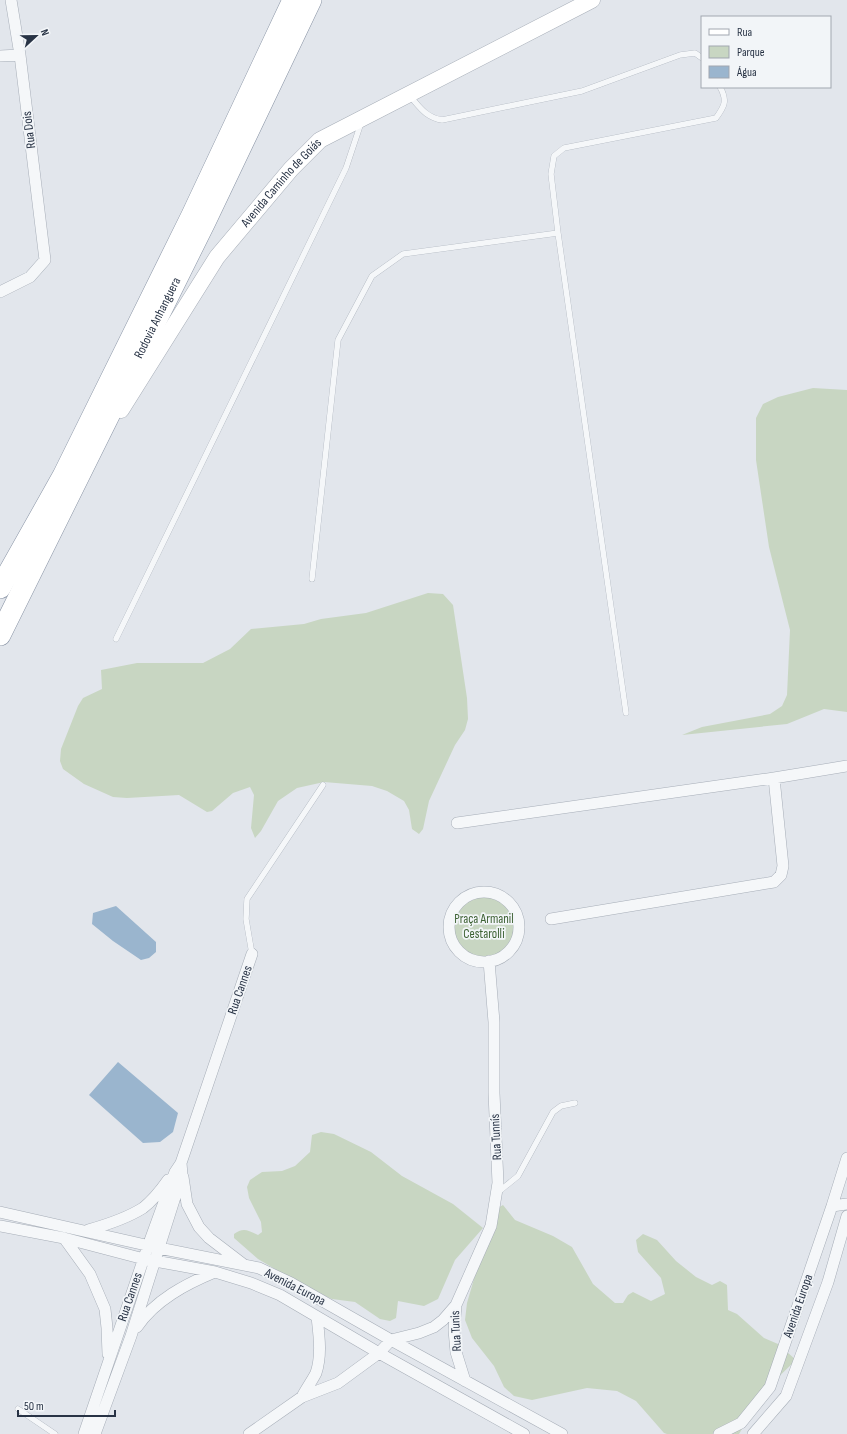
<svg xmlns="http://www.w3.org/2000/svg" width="847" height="1434" font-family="'Sofia Sans Condensed',sans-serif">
<rect width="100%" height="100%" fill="#e2e6ec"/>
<path fill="#c8d6c2" d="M813 388 847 390V712L824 709 787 724 682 735 702 727 770 714 782 706 787 695 790 630 769 547 756 460V418L763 404 778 397Z
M428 593 443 594 453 605 467 698 468 719 465 730 455 745 429 801 423 829 419 834 412 829 409 810 404 801 387 791 372 786 324 782 297 788 278 801 261 831 255 838 251 828 254 795 250 787 233 793 212 811 207 812 179 795 127 798 113 797 84 784 63 769 60 761 61 749 78 706 83 698 102 689 101 670 137 663H203L230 649 251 629 304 624 321 619 366 613Z
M453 927a31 31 0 1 1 62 0a31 31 0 1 1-62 0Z
M321 1132 334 1134 371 1152 402 1176 453 1204 483 1228 455 1260 438 1299 424 1306 398 1301 396 1318 390 1321 380 1319 355 1302 332 1299 309 1289 258 1259 234 1238V1234C243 1227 248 1230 258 1235L262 1232 261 1222 249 1198 247 1187 250 1180 262 1172 282 1171 295 1166 310 1152 312 1135Z
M503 1205 515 1220 553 1236 572 1247 593 1284 615 1303H623L628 1295 633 1292 651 1301 665 1294 661 1278 638 1252 636 1240 643 1234 657 1240 676 1261 696 1277 712 1285 720 1281 727 1285 728 1310 737 1314 764 1338 778 1344 796 1360 764 1391 739 1434H667L664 1433 636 1401 617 1391 587 1388 532 1400 514 1396 504 1387 494 1366 472 1338 465 1320 467 1303 492 1217 496 1209Z"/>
<path fill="#9ab5ce" d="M116 906 156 942V952L149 958 141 960 113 941 92 924 93 913Z
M118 1062 178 1113 173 1132 160 1142 143 1143 89 1095Z"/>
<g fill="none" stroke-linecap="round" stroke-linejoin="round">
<g stroke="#a6adb7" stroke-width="6">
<path id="lane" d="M409 95C420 107 425 117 442 120L582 91 680 55 695 53 702 58
M558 233 551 174 554 156 564 148 716 118C724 107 728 101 720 87
M312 579 338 340 372 276 403 254 558 233 626 713
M116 639 346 168 361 123
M252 954 246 919 247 899 323 785
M497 1193 518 1176 553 1112 561 1106 575 1103
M18 1409 55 1434"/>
</g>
<g stroke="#a6adb7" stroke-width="12">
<path id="street" d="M0 56 20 55
M0 292 30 277 45 260 20 55 11 0
M457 823 774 778 847 766
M449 927a35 35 0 1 1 70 0a35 35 0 1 1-70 0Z
M551 919 774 882 781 875 783 866 774 778
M183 1177 187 1204 199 1227 209 1238 243 1264
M832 1206 847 1204
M0 1212 159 1248 259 1268 291 1283 391 1340 562 1434
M0 1226 64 1238 144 1259 215 1272 251 1283 280 1295 379 1353 524 1434
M88 1230C106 1225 127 1218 143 1208 152 1201 161 1190 168 1180
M64 1238 90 1274 105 1309 107 1328 108 1354
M456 1305 454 1330 456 1352 465 1381
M137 1327C155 1300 186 1284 215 1272
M302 1397C306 1389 312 1381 316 1373 322 1355 319 1335 317 1317
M84 1434 148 1246 175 1172 181 1163 252 954
M95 1434 131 1336 182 1175 181 1163
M249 1434 302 1397 338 1383 379 1353 391 1340 419 1333 434 1327 443 1320 456 1305 491 1226 498 1183 494 1093V1022L489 961
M719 1434 741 1423 770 1387 832 1206 847 1158
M753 1434 786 1396 828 1282 847 1216"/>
</g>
<g stroke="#a6adb7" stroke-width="17">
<g id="secondary">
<path id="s1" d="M121 410 217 257 291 169 320 140 592 0"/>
</g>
</g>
<g stroke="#8893a4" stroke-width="22">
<g id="highway">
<path d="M0 588 63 476 192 215 293 0"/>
<path id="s2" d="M0 635 205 222 311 0"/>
</g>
</g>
<use href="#lane" stroke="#f5f7f9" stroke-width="5.5"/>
<use href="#street" stroke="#f5f7f9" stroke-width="11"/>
<use href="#secondary" stroke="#fff" stroke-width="16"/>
<use href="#highway" stroke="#fff" stroke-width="21"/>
</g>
<g text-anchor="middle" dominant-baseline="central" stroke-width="3.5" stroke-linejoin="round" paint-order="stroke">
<g font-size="13" fill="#283345" stroke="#f2f5f8">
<text transform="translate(29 130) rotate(-97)">Rua Dois</text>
<text stroke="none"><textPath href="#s1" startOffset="279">Avenida Caminho de Goiás</textPath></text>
<text stroke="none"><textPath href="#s2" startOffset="354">Rodovia Anhanguera</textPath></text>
<text transform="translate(240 990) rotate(-71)">Rua Cannes</text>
<text transform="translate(496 1137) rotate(-93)">Rua Tunnís</text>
<text transform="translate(295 1287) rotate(27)">Avenida Europa</text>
<text transform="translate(130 1297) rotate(-71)">Rua Cannes</text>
<text transform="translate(798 1306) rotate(-71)">Avenida Europa</text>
<text transform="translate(456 1331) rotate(-93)">Rua Tunis</text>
</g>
<g font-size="13" fill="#3e6234" stroke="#f2f5f8">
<text x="484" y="919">Praça Armanil<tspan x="484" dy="15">Cestarolli</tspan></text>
</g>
</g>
<rect x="701" y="16" width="130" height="72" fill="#f2f5f8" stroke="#a1a7b0"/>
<rect x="709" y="29" width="20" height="6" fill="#ffffff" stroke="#a1a7b0"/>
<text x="737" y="36" font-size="12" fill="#283345">Rua</text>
<rect x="709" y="46" width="20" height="12" fill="#c8d6c2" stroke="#a1a7b0"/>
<text x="737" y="56" font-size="12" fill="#283345">Parque</text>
<rect x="709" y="66" width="20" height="12" fill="#9ab5ce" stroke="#a1a7b0"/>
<text x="737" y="76" font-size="12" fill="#283345">Água</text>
<g transform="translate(36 36) rotate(68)" stroke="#f2f5f8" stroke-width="3" paint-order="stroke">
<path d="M0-3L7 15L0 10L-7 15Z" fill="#283345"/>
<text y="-6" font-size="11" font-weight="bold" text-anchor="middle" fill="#283345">N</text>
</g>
<path d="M18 1410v6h97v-6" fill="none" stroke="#283345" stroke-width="2"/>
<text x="24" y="1410" font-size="12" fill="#283345" stroke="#f2f5f8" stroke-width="3" paint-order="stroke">50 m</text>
</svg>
